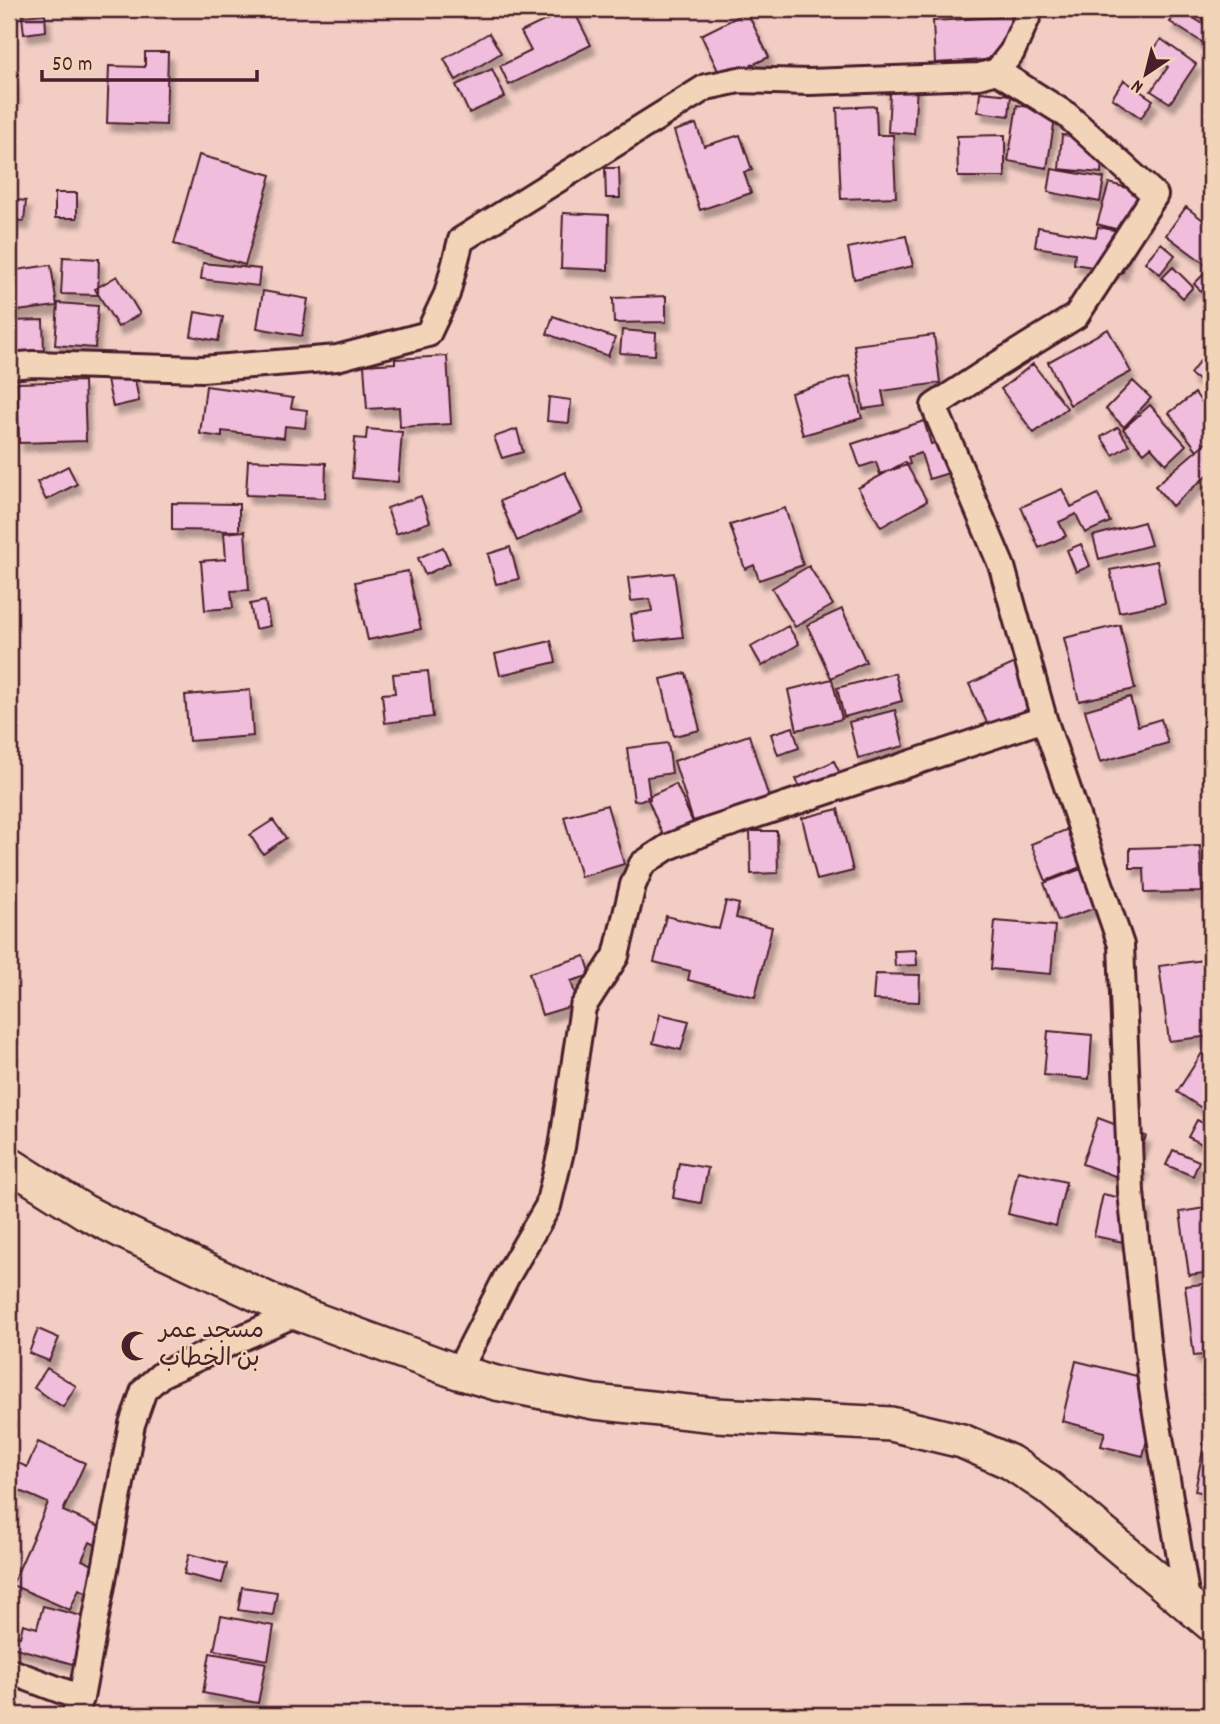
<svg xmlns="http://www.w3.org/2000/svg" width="1220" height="1724" font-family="Dekko,'Playpen Sans Arabic',sans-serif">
<defs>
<filter id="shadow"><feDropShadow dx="4.5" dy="8" stdDeviation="2" flood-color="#0004"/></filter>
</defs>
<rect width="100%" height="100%" fill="#f1cdc3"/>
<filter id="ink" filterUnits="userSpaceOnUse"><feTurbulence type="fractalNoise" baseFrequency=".0143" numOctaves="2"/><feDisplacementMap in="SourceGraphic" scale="14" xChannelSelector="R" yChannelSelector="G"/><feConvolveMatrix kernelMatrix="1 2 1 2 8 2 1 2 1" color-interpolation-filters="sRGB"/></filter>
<g filter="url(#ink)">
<path fill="#f0bddc" stroke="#4a1f2b" stroke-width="2" filter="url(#shadow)" d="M569 9H573L591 45 509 85 500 66 531 51 521 32Z
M1179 9 1211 29V35L1205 44 1170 22Z
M1189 9H1207L1201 17Z
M747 12 769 57 722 79 701 35Z
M45 14 46 31 24 34 22 16Z
M1015 16 1018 58 935 63 933 21Z
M489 33 501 53 456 80 444 59Z
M1161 39 1196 64 1170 103 1151 91 1168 67 1150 55Z
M145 52H168L166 125 107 123 109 66 145 67Z
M492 69 505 97 469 113 456 85Z
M13 77 15 97 9 98V78Z
M1124 80 1153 100 1141 118 1112 98Z
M885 83 917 85 914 134 888 132 890 94 885 93Z
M980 92 1011 95 1009 116 978 112Z
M1017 105 1056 112 1047 168 1008 161Z
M876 106 877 135H893L896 197 841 199 837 108Z
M696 124 704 146 740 135 752 170 744 172 751 193 700 210 674 131Z
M1005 135V177H958L957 136Z
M1062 135 1103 139 1101 173 1059 169Z
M199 155 271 175 245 265 174 244Z
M605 168H619L620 198H606Z
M1052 169 1104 178 1100 202 1048 192Z
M1109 183 1152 195 1142 227 1121 221 1119 230 1097 224Z
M55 193H77V218H55Z
M9 199 26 201 24 221 9 220Z
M1186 207 1211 226V263L1208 266 1166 235Z
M563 213 609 215 608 270 561 268Z
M1038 227 1096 237 1098 227 1130 233 1123 272 1074 264 1075 253 1035 247Z
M906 236 913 266 854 279 848 248Z
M1161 243 1175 255 1160 274 1145 262Z
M63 257 99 259 98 295 61 294Z
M203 263 260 269 258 286 201 279Z
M51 265 57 306 9 312V271Z
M1173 267 1193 287 1183 298 1162 278Z
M1211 267V301L1194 284Z
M117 276 140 314 118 327 95 289Z
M263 291 308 299 302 336 257 328Z
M666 296V322L614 323 613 298Z
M58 303 98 306 95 348 55 345Z
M195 312 223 317 218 341 191 336Z
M553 316 615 338 608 356 547 334Z
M43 320 44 352 9 353V321Z
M1108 329 1131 372 1070 405 1048 362Z
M622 330 656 333 655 355 620 353Z
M934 335 940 383 882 391 885 406 863 409 854 345Z
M1206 353 1211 357 1210 389 1190 374Z
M447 356 451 424 400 427 399 407 367 409 364 365 395 363V359Z
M1033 364 1067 408 1034 433 1001 389Z
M134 374 139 401 113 407 107 380Z
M850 376 862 418 803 435 791 393Z
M84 381 86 441 19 443 17 383Z
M1133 381 1151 398 1124 427 1106 409Z
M206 386 293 398 291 408 307 410 305 428 285 426 284 438 222 431V437L200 434Z
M1195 393 1211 415V439L1197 450 1169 413Z
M549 397 571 400 569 423 547 421Z
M1150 405 1186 445 1166 464 1151 447 1144 453 1123 429Z
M924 421 931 444 955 437 965 468 929 479 921 453 908 457 910 464 880 474 876 462 860 467 852 444Z
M1118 427 1129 445 1113 455 1101 437Z
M367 429 402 432 398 482 352 478 355 438 366 439Z
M517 429 523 452 502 458 494 437Z
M1211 438V472L1172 506 1155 486Z
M248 460 326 463 325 498 246 495Z
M905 462 927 501 881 527 858 488Z
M68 466 77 484 46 500 37 482Z
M565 472 583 512 517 541 500 501Z
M1062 489 1071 507 1098 494 1110 522 1085 533 1076 514 1059 522 1066 536 1039 548 1021 507Z
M421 496 430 522 396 534 387 508Z
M172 503 239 504V531L172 530Z
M785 508 803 565 759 580 754 565 745 569 730 525Z
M1144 522 1151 545 1099 559 1093 536Z
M245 531 249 590 231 591 233 608 205 610 201 561 226 559 224 533Z
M1081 544 1090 566 1076 572 1067 550Z
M443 547 450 563 425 575 418 558Z
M510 547 519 579 496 584 488 554Z
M1157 561 1165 603 1119 612 1110 570Z
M809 566 833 605 795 627 772 588Z
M408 571 421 629 368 640 355 582Z
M674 573 683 637 635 642 631 614 652 611 650 599 631 601 628 578Z
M265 601 270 626 255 629 250 604Z
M842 609 866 662 831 678 807 625Z
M1120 625 1135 689 1079 701 1064 638Z
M788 626 799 644 762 666 751 647Z
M551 641 556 662 500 675 495 654Z
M1022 660 1042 703 989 727 969 684Z
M428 671 433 717 385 723 382 694 395 693 393 674Z
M686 673 700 730 674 736 661 679Z
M895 673 902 701 844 717 837 688Z
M832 679 842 719 797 730 788 690Z
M250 690 253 736 189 741 185 695Z
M1130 697 1138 726 1161 719 1168 743 1100 762 1085 710Z
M895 710 904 746 858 758 849 722Z
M793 727 799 748 778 755 771 734Z
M749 735 769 798 693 821 674 761Z
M668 743 672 773 647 777 650 799 634 801 627 748Z
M834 761 842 778 804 796 796 779Z
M676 784 694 825 664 838 647 797Z
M607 805 624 864 581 877 564 817Z
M838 809 853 871 817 880 802 818Z
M273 820 286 838 263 854 250 835Z
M1078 825 1088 864 1046 881 1031 844Z
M750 831H777L778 873 751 874Z
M1200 846 1202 892 1145 893 1144 868H1130V848Z
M1097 863 1112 902 1058 921 1044 883Z
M726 901 739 904 736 918 772 927 755 997 688 980 690 971 654 962 666 916 719 929Z
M995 921 1055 926 1051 974 991 969Z
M916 950 917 965 895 966 894 951Z
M585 956 591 975 571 981 578 1004 542 1015 529 973Z
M1211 959V1036L1169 1041 1159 966Z
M875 974 920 975 919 1002 873 1000Z
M660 1014 689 1021 681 1050 653 1043Z
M1048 1031 1092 1035 1089 1079 1044 1075Z
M1202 1053 1211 1058V1114L1177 1092Z
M1098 1118 1146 1136 1136 1164 1143 1167 1137 1184 1082 1164Z
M1197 1120 1211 1127V1142L1208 1147 1188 1137Z
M1173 1150 1199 1161 1193 1176 1166 1165Z
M679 1163 708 1168 701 1203 673 1198Z
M1018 1171 1066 1182 1056 1226 1008 1214Z
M1103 1194 1147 1204 1138 1245 1094 1236Z
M1211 1207V1272L1189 1275 1180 1212Z
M1211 1283V1354L1194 1356 1185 1286Z
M38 1329 59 1338 49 1361 29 1353Z
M1076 1361 1161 1382 1143 1456 1101 1446 1105 1432 1062 1421Z
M47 1368 76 1386 63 1407 34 1388Z
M1206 1434 1211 1435V1494L1195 1491Z
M38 1442 85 1463 63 1511 109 1531 102 1548 90 1542 82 1560 102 1569 91 1594 79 1589 70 1610 12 1585 48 1503 9 1486V1459L27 1467Z
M9 1498 16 1501 9 1521Z
M189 1554 227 1564 222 1583 184 1574Z
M242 1587 277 1592 273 1615 238 1610Z
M43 1606 89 1618 76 1665 9 1646V1634L20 1637 23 1624 37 1628Z
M221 1616 274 1626 268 1660 214 1650Z
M210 1653 266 1663 258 1703 203 1693Z"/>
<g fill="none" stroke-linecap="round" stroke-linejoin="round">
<g stroke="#4a1f2b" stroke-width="30">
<path id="street" d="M9 366 33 364 202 369 337 358 428 334 447 294 461 240 706 87 739 80 809 82 979 76 997 71 1012 52 1031 9
M1044 719 1121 945 1131 1192 1152 1389 1188 1606
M458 1372 506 1278 548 1206 562 1147 583 1007 616 956 633 885 642 864 668 847 711 830 1044 719 1002 567 934 406 995 366 1076 316 1155 195 1067 115 997 71
M9 1671 81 1698
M75 1715 81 1698 132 1424 144 1390 162 1374 297 1313"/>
</g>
<g stroke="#4a1f2b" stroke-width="38">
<path id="secondary" d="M9 1164 85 1212 124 1232 297 1313 458 1372 496 1383 594 1402 716 1415 891 1424 962 1441 1010 1462 1049 1488 1211 1624"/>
</g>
<use href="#street" stroke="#f2d4b8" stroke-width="24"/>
<use href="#secondary" stroke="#f2d4b8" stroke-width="33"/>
</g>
</g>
<defs>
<g id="mosque-bare" transform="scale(2.415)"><path d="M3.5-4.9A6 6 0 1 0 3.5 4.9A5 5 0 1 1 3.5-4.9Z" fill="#4a1f2b" stroke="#f2d4b8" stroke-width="2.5" paint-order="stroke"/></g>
</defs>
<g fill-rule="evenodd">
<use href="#mosque-bare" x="136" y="1346"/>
</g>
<g text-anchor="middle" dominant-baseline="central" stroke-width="5" stroke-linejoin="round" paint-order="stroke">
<g font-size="24" fill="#4a1f2b" stroke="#f2d4b8" text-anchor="start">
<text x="159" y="1332">مسجد عمر<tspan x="159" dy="28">بن الخطاب</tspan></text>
</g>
</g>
<rect width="1220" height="1724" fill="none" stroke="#f2d4b8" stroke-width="35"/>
<rect x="18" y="18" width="1185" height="1689" fill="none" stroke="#4a1f2b" stroke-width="2.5" filter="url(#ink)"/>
<g transform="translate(1146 74) rotate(215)" stroke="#f2d4b8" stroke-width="5" paint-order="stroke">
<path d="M0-5L12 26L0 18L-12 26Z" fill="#4a1f2b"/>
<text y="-10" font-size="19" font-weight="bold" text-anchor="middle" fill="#4a1f2b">N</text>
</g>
<path d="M42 70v10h215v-10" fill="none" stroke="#4a1f2b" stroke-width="3.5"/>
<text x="52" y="70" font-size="21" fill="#4a1f2b" stroke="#f2d4b8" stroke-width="5" paint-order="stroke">50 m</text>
</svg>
